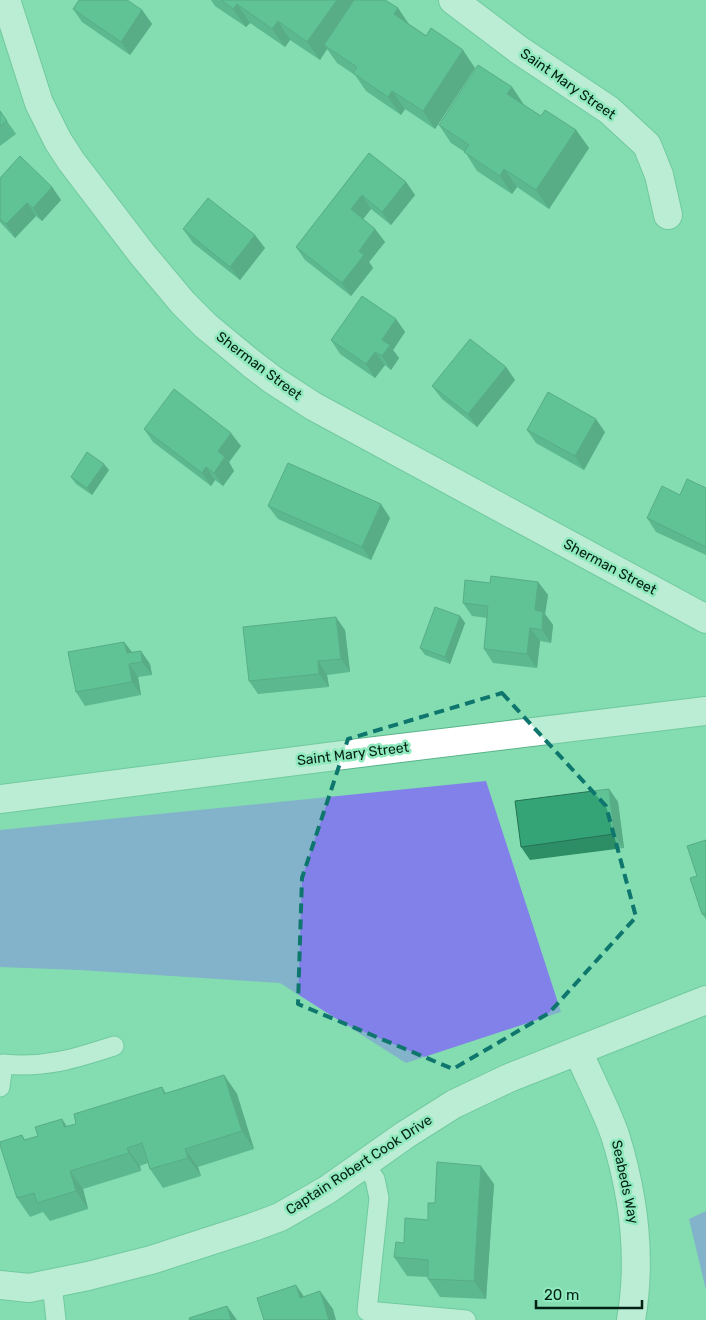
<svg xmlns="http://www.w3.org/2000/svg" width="706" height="1320" font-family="Rubik,sans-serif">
<rect width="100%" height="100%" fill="#83ddb1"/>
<path fill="#8281e9" d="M486 781 561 1012 406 1063 280 983 80 970 0 967V830Z
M706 1211V1290L689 1219Z"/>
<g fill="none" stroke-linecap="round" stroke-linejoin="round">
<g stroke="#5ab48a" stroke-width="21">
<path id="service" d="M0 1087 3 1064C46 1068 74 1059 114 1046
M364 1164 375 1179 379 1198 367 1311 466 1320
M52 1284 56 1320"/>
</g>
<g stroke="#5ab48a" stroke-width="30">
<path id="minor" d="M6 0 39 103 58 141 71 161 142 254 183 303 206 326 252 364 273 380 313 406 706 619
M453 0 519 50 609 110 647 145 659 175 668 215
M0 799 351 754 706 711
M578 1051C590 1079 605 1107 615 1135 634 1196 642 1257 631 1320
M0 1285 29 1288 88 1276 151 1260 253 1227 280 1217 327 1190 405 1135 454 1104 509 1078 706 1000"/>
</g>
<use href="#service" stroke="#fff" stroke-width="19"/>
<use href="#minor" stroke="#fff" stroke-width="28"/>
</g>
<path fill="#2d8d65" d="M211 0H385L398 8 409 24 475 68 435 129 405 109 401 115 366 91 355 75 337 63 327 49 320 60 290 40 285 47 250 23 246 27 215 6Z
M73 9 142 10 152 24 130 55 82 22Z
M512 87 524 105 541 116 576 130 589 148 549 209 517 187 512 194 477 171 465 152 451 143 439 125Z
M0 111 16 134 0 146Z
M369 153 406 182 415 195 391 225 371 209 363 219 375 229 385 242 369 262 373 268 351 296 305 260 296 247Z
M0 178 52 187 61 200 42 221 36 216 15 238 0 222Z
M183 229 265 248 240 280 193 243Z
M396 319 405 332 393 350 399 358 391 370 385 365 375 378 340 354 331 340Z
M506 367 515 380 477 427 442 399 432 386Z
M144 429 241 446 229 462 234 471 223 486 215 480 211 486 153 442Z
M527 430 605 432 584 470 536 443Z
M109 470 92 495 76 484 71 477Z
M706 488V555L656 532 647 518 680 495Z
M268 506 390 518 371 560 278 519Z
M538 582 548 595 545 614 553 625 551 643 540 641 537 668 493 663 484 649 487 618 472 616 463 603 490 583Z
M460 616 465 623 450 664 425 655 420 648Z
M345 630 350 672 327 675 329 687 258 694 249 681Z
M124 642 132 652 150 664 152 675 138 677 141 695 85 706 76 692Z
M609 789 618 802 624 848 530 860 521 847Z
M706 840V919L702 914 697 876Z
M224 1075 237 1094 254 1149 198 1167 201 1176 163 1188 150 1169 148 1163 140 1166 141 1171 83 1189 88 1209 50 1221 43 1212 30 1217 17 1198 22 1135 25 1140 76 1124 162 1087 166 1093Z
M494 1184 486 1299 440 1297 428 1279V1277L407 1276 394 1257 404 1243 428 1220 435 1203Z"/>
<path fill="#247353" d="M337 0H358L324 45 327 49 320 60 307 42Z
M237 4 250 23 246 27 233 9Z
M398 8 410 27 394 14Z
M142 10 152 24 130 55 121 42Z
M278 21 290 40 285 47 272 29Z
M463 50 475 68 435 129 423 111Z
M512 87 524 105 507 94Z
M392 91 405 109 401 115 388 97Z
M576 130 589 148 549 209 536 190Z
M504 169 517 187 512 194 500 176Z
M406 182 415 195 391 225 382 212Z
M52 187 61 200 42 221 33 208Z
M362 195 371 209 360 223 351 209Z
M27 203 36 216 15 238 6 224Z
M375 229 385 242 369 262 373 268 351 296 342 283 359 251Z
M255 235 265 248 240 280 230 267Z
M396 319 405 332 393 350 399 358 391 370 382 356V340Z
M375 352 385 365 375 378 366 364Z
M506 367 515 380 477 427 468 414Z
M596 419 605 432 584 470 575 456Z
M231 433 241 446 229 462 234 471 223 486 214 473 218 451Z
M104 464 109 470 92 495 87 488Z
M206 467 215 480 211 486 202 473Z
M381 504 390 518 371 560 362 547Z
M538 582 548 595 545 614 553 625 551 643 542 630 535 610Z
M460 616 465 623 450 664 445 657Z
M336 617 345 630 350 672 341 659Z
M530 628 540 641 537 668 527 654Z
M124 642 134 655 127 653Z
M141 651 150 664 152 675 142 662Z
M318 661 327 675 329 687 319 674Z
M129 664 138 677 141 695 132 682Z
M609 789 618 802 624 848 614 834Z
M224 1075 237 1094 254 1149 242 1131Z
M62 1119 74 1137 64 1127Z
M127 1148 140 1166 141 1171 129 1153Z
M185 1149 198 1167 201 1176 188 1158Z
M481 1166 494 1184 486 1299 474 1281Z
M70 1171 83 1189 88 1209 76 1191Z
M296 1285 309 1304 300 1298Z
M320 1291 333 1309 336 1320H329Z
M227 1306 237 1320H231Z"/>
<path fill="#34a476" stroke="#247353" d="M79 0H127L142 10 121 42 73 9Z
M221 0H337L307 42 278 21 272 29 237 4 233 9Z
M354 0H385L398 8 394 14 426 36 431 28 463 50 423 111 392 91 388 97 353 73 357 67 324 45Z
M478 65 512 87 507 94 541 116 545 110 576 130 536 190 504 169 500 176 464 152 469 145 439 125Z
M0 111 7 121 0 126Z
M369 153 406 182 382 212 362 195 351 209 375 229 359 251 364 255 342 283 296 247Z
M20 156 52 187 33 208 27 203 6 224 0 219V178Z
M208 198 255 235 230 267 183 229Z
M362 296 396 319 382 340 390 345 382 356 375 352 366 364 331 340Z
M470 339 506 367 468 414 432 386Z
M174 389 231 433 218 451 225 457 214 473 206 467 202 473 144 429Z
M548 392 596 419 575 456 527 430Z
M87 452 104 464 87 488 71 477Z
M288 463 381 504 362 547 268 506Z
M687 479 706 488V547L647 518 662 486 680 495Z
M491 576 538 582 535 610 543 612 542 630 530 628 527 654 484 649 488 606 463 603 465 580 490 583Z
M435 607 460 616 445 657 420 648Z
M336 617 341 659 318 661 319 674 249 681 243 627Z
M124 642 127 653 141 651 142 662 129 664 132 682 76 692 68 652Z
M609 789 614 834 521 847 515 801Z
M706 840V913L702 914 690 878 697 876 687 846Z
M224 1075 242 1131 185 1149 188 1158 150 1169 142 1143 127 1148 129 1153 70 1171 76 1191 37 1203 34 1193 17 1198 0 1145V1142L22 1135 24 1140 38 1136 35 1127 62 1119 64 1127 76 1124 74 1114 162 1087 164 1094Z
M437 1162 481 1166 474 1281 428 1279V1260L394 1257 396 1242 404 1243 405 1218 428 1220V1203H435Z
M296 1285 300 1298 320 1291 329 1320H264L257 1298Z
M227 1306 231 1320H190L189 1318Z"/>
<path d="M0 0H706V1320H0ZM502 693 606 806 636 917 549 1013 453 1069 298 1004 302 878 348 739Z" fill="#83ddb1" fill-opacity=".55" fill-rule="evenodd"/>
<path fill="none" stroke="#0f766e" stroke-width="4" stroke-dasharray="10 6" stroke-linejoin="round" d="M502 693 606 806 636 917 549 1013 453 1069 298 1004 302 878 348 739Z"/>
<g text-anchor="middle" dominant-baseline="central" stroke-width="5" stroke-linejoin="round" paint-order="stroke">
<g font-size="14" fill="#032014" stroke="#90eabe">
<text transform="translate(568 84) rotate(35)">Saint Mary Street</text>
<text transform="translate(259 366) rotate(37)">Sherman Street</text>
<text transform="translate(610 567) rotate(28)">Sherman Street</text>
<text transform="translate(353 754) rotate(-7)">Saint Mary Street</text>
<text transform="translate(359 1165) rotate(-33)">Captain Robert Cook Drive</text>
<text transform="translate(625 1182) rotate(78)">Seabeds Way</text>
</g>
</g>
<path d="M536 1300v8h106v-8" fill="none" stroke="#032014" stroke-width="2.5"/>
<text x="544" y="1300" font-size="15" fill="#032014" stroke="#90eabe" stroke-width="4" paint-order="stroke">20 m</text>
</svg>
